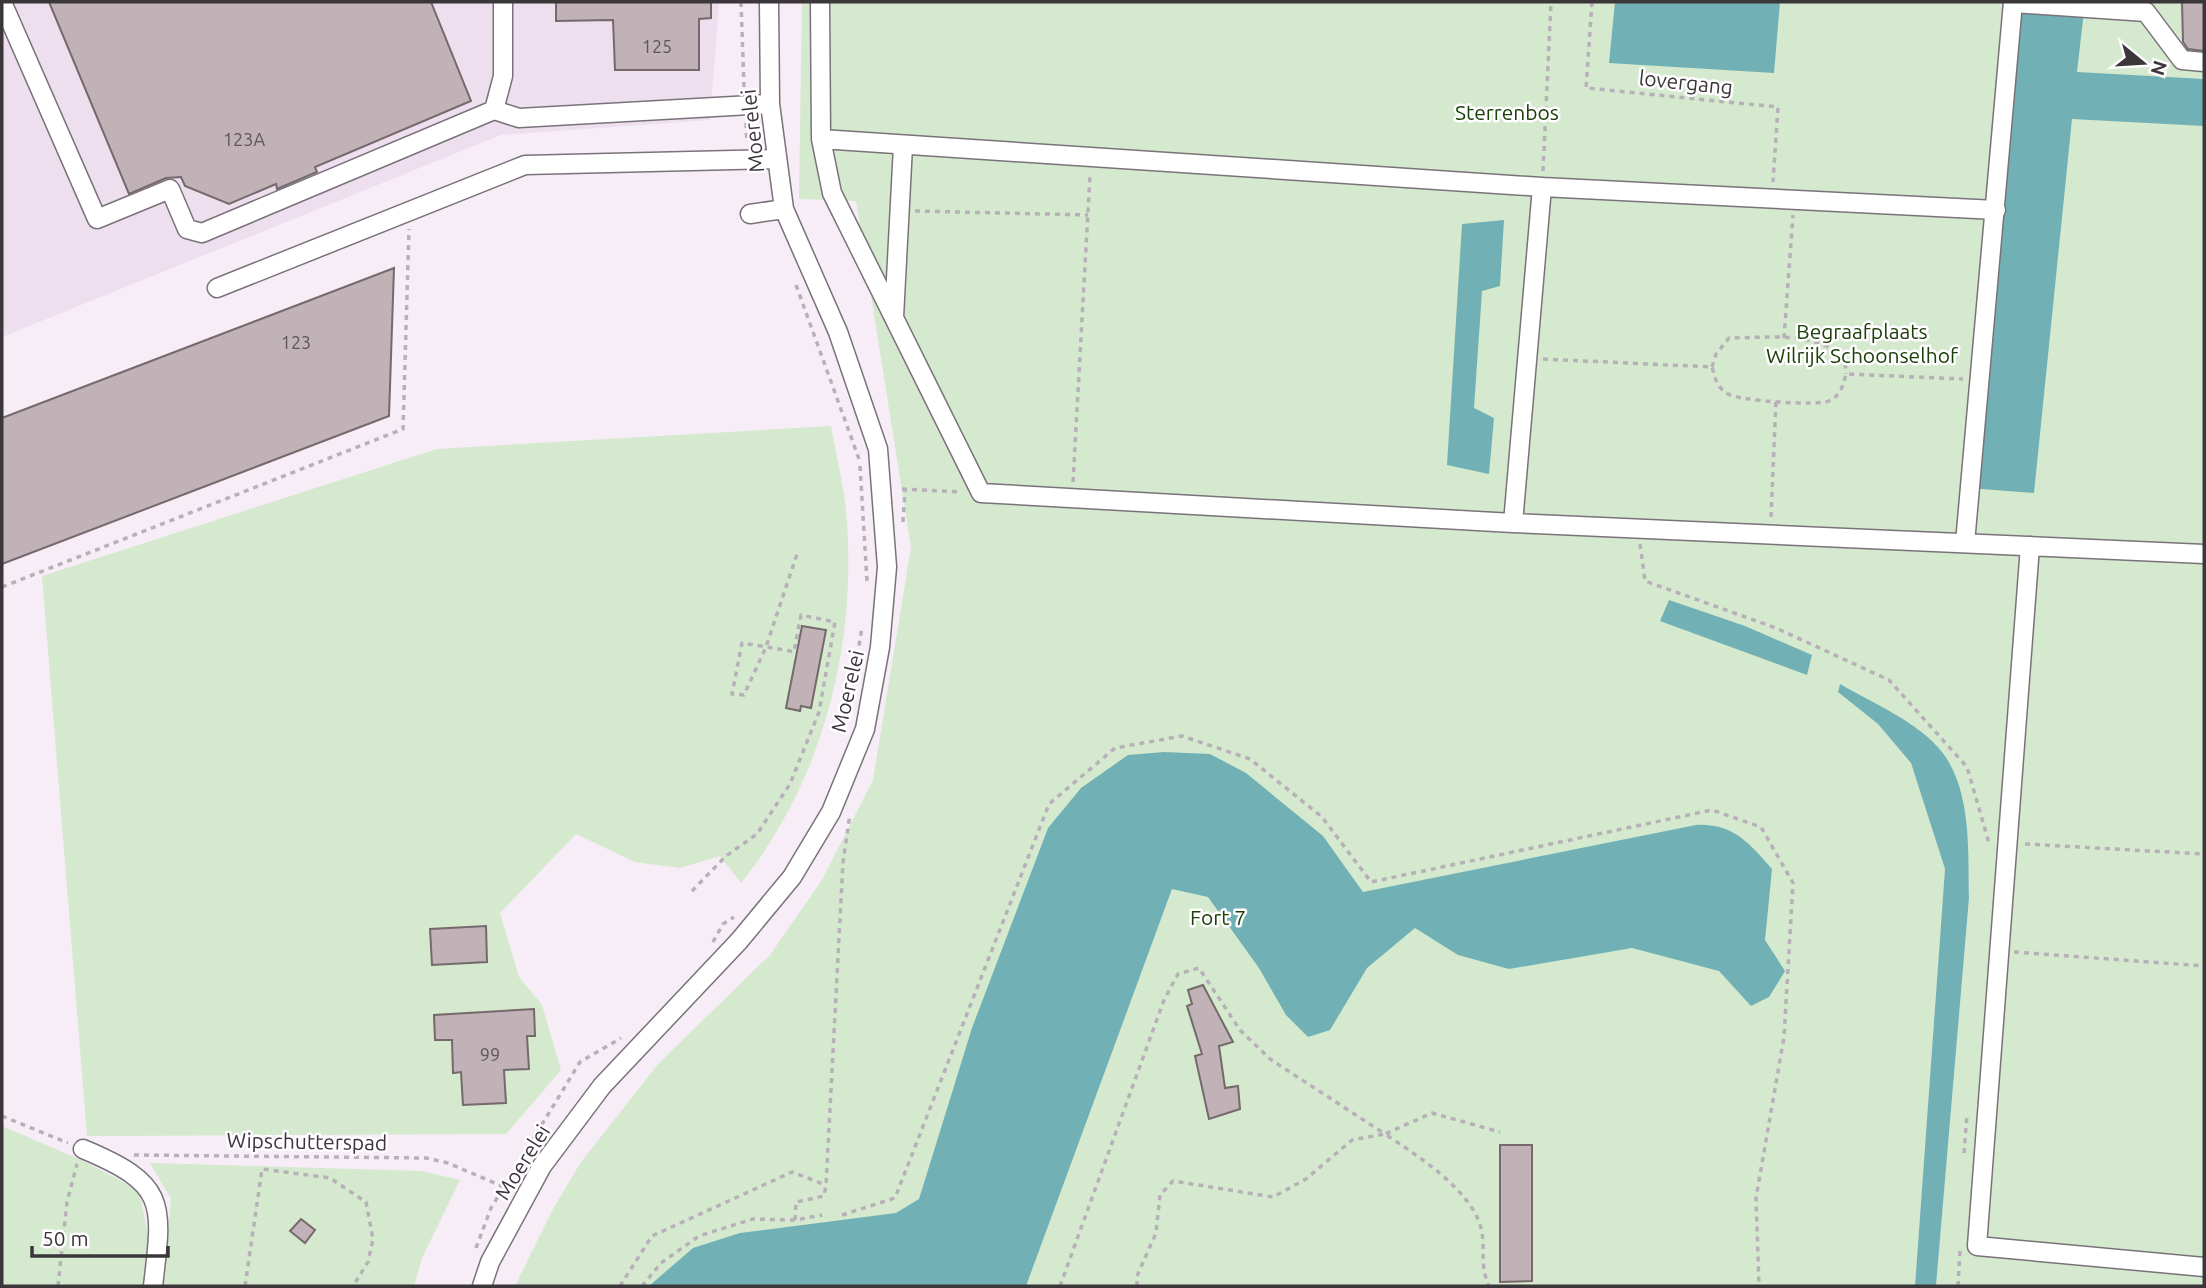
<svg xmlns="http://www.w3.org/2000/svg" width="2206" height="1288" font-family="Ubuntu,sans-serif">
<rect width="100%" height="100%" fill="#f6edf6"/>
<path fill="#eedfee" d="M2 2H719L710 120 501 135 2 337Z"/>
<path fill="#d4e9cd" d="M802 2H2204V1286H1936L1969 898C1968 830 1969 759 1903 720 1884 709 1860 701 1839 692L1878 724 1911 763 1945 869 1915 1286H515L553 1209 581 1162 659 1063 770 955 822 880 873 780 911 547 856 201 799 199Z
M831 426C836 454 843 482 846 511 858 642 824 779 741 883L720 856 680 868 635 862 576 834 500 913 519 977 542 1005 561 1070 506 1134 87 1136 42 576 437 449Z
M2 1126 81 1160 139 1190 150 1245 145 1286H2Z
M150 1163 422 1171 460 1180 422 1258 414 1286H162L171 1199Z"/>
<path fill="#71b1b5" d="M1615 2H1780L1774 73 1609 63Z
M2018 2H2085L2077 72 2204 79V126L2072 119 2034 493 1968 488Z
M1504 220 1500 286 1482 291 1474 408 1494 418 1489 474 1447 465 1462 224Z
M1669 600 1745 626 1812 655 1807 675 1660 621Z
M1840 684C1871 702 1920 723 1942 752 1972 791 1968 852 1969 898L1936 1286H1915L1945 869 1911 763 1878 724 1838 692Z
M1164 752 1210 754 1246 773 1323 836 1363 892 1696 825C1733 823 1749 843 1772 869L1765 940 1785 971 1769 997 1751 1006 1719 971 1632 948 1509 969 1458 955 1415 928 1367 968 1330 1030 1308 1037 1286 1015 1259 968 1208 897 1172 889 1026 1286H649L693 1248 740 1233 896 1213 919 1199 972 1028 1048 828 1081 788 1128 755Z"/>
<path fill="#c0b2b6" stroke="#75696c" stroke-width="2" d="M49 2H431L471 101 315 167 317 172 277 189 276 184 229 204 185 186 181 177 166 178 129 194Z
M556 2H711V18L699 19V70H615L613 20 556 21Z
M2182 2H2204V51L2188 49 2183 42Z
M394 268 389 416 2 564V418Z
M802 626 826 630 811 708 801 706 800 711 786 708Z
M486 926 487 962 432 965 430 929Z
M1203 985 1233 1042 1219 1046 1225 1088 1238 1086 1240 1109 1209 1119 1195 1056 1202 1054 1187 1006 1192 1004 1188 990Z
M534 1009 535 1036H527L529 1069 504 1070 506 1103 463 1105 461 1072 453 1073 452 1040H435L434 1015Z
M1500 1145H1532V1281L1500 1282Z
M301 1219 315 1230 305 1243 290 1231Z"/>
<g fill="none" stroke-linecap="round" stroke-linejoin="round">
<g stroke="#7a727a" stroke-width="21">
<path id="minor" d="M2 2 97 219 170 189 187 229 202 233 494 110 519 118 770 104
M820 2 821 139 832 193 981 493 1513 523 2204 554
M2013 3 2146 12 2182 60 2204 62
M494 110 503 76V2
M821 139 1542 187 1996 210
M750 214 784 209
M217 288 525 165 777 159
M894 317 903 146
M1513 523 1542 187
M1965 543 2013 2
M2030 546 1977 1246 2204 1267
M83 1149C167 1184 163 1202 153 1286
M482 1286 490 1262 542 1166 602 1086 739 941 792 877 831 812 865 729 880 647 887 567 878 449 838 332 784 209 770 104 769 2"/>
</g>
<path stroke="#b8b0b8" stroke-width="3.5" stroke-dasharray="5 5" stroke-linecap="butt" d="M741 2 744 87
M1592 2 1586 88 1778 107 1773 182
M746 123 747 143
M1543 171 1551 2
M915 211 1088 215
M796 285 859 459
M1784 338 1793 215
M1543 359 1712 367C1715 378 1717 388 1728 394 1740 401 1817 406 1829 401 1841 395 1843 386 1846 374L1963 379
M1712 367 1716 354 1729 338C1767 338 1816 330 1845 359L1846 374
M860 466 867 581
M1073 482 1090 175
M902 489 961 492
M1771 517 1776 400
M903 522 905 490
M1640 544 1645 581 1776 628 1889 680 1967 767 1989 843
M2 587 403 429 409 229
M851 695 862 627
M2025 844 2204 854
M692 891 726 856 757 834 790 784 819 712 835 622 801 615 794 652C776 648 759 646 742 643L732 694 744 695 766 647 798 551
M713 942 723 924 734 917
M2014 952 2204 966
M2 1116 68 1143
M1964 1153 1967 1115
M134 1155 426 1158 448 1163 504 1187
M842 1215 895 1198 1049 804 1115 748 1182 736 1250 759 1322 817 1371 882 1712 810 1761 827 1793 883 1784 1037 1756 1198 1759 1286
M795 1220 796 1202 824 1196 826 1185 843 862 850 814
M476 1248 491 1208 580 1062 621 1038
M58 1286 67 1202 77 1164
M245 1286 262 1169 330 1178 366 1202 373 1239 368 1262 353 1286
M620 1286 652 1236 792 1172 826 1185
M642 1286 661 1263 699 1236 753 1219 795 1220 822 1215
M1060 1286 1164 1000 1178 974 1199 968 1240 1030 1270 1059 1385 1134 1432 1113 1500 1132
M1137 1286V1276L1156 1233 1160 1195 1173 1181 1273 1197 1306 1179 1352 1140 1385 1134C1416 1155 1471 1189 1481 1228 1486 1249 1479 1264 1489 1286
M1958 1286 1960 1251"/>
<use href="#minor" stroke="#fff" stroke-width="18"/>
</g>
<g text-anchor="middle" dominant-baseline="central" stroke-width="5" stroke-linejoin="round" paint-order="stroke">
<g font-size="18" fill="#5c5559">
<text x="657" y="46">125</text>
<text x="244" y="139">123A</text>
<text x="296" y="342">123</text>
<text x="490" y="1054">99</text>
</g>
<g font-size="21" fill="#3a363a" stroke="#fffdff">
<text transform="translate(1686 82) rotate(6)">lovergang</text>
<text transform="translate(752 131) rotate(-96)">Moerelei</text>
<text transform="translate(847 691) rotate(-77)">Moerelei</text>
<text transform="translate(307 1141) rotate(1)">Wipschutterspad</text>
<text transform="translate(522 1162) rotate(-58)">Moerelei</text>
</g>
<g font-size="21" fill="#1a4107" stroke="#fffdff">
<text x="1507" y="112">Sterrenbos</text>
<text x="1862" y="331">Begraafplaats<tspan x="1862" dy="24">Wilrijk Schoonselhof</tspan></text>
<text x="1218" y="917">Fort 7</text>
</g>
</g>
<rect width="2206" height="1288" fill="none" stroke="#3a363a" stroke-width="7"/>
<g transform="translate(2143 63) rotate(108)" stroke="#fffdff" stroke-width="5" paint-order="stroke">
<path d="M0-5L12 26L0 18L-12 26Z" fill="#3a363a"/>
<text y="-10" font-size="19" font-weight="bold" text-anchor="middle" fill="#3a363a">N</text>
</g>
<path d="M32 1246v10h136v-10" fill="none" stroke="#3a363a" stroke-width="3.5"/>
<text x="42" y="1246" font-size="21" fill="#3a363a" stroke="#fffdff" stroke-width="5" paint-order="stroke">50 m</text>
</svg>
